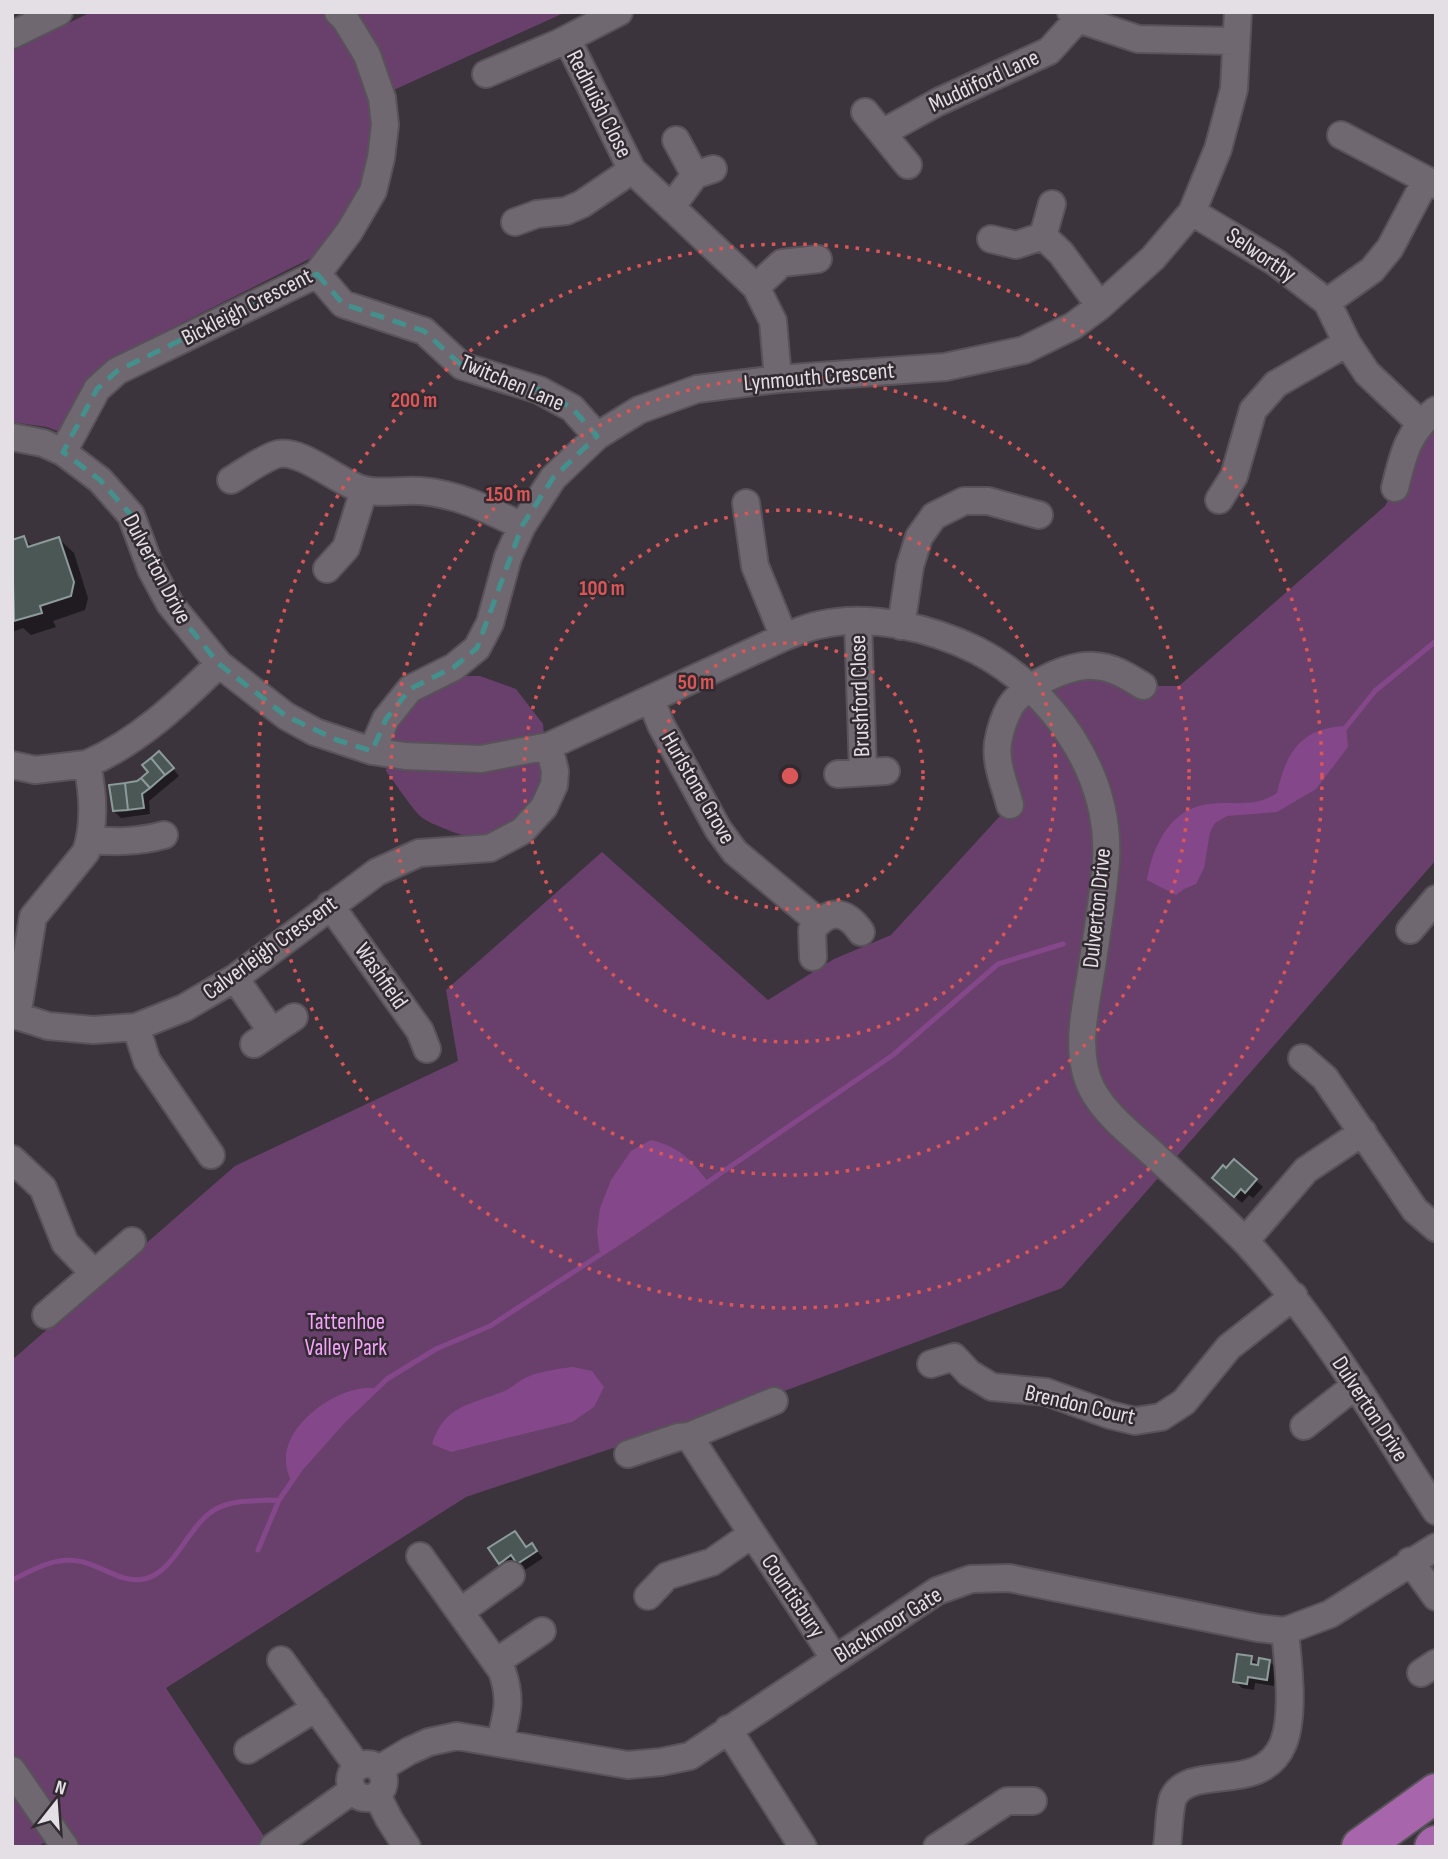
<svg xmlns="http://www.w3.org/2000/svg" width="1448" height="1859" font-family="'Sofia Sans Condensed',sans-serif">
<rect width="100%" height="100%" fill="#3b343c"/>
<path fill="#69406c" d="M91 12H566L376 98 367 188 317 255 122 353 100 375 65 434 47 427 12 422V51Z
M1436 410V860L1062 1288 787 1390 466 1497 166 1688 271 1847H65L57 1835 37 1847H12V1360L235 1166 458 1061 446 990 602 852 768 1000 834 959 891 935 1010 805 1003 725 1064 671 1143 686H1179L1385 506Z
M454 676H480L516 689 543 724 548 781C522 817 498 852 448 830 439 826 426 822 419 815 407 802 397 785 386 771L399 714 420 691Z"/>
<path fill="#84488a" d="M1346 726 1348 747 1316 789 1277 812 1227 816 1215 823 1210 832 1204 868 1196 884 1184 889 1176 895 1147 880C1152 849 1168 812 1203 805 1230 799 1252 810 1277 793 1286 752 1301 728 1346 726Z
M651 1140C679 1147 691 1159 708 1182L600 1255 597 1232 600 1208 611 1180 631 1151Z
M573 1367 592 1371 604 1387 594 1407 572 1422 451 1452 432 1444C444 1406 469 1405 502 1392 511 1389 517 1382 525 1378 541 1371 557 1369 573 1367Z
M365 1388H378L342 1422 292 1482C267 1438 325 1392 365 1388Z"/>
<path fill="#0007" d="M24 538 33 547 59 539 74 553 88 598 85 610 53 621 56 627 31 635 23 628 12 632V542Z
M166 760 179 776 149 801 150 814 121 818 114 811 138 783Z
M1234 1161 1263 1187 1253 1198 1249 1195 1242 1203 1221 1185 1226 1171Z
M515 1533 527 1548 532 1545 543 1558 525 1570 518 1562 507 1570 500 1563Z
M1251 1658 1260 1666 1270 1662 1277 1669 1274 1686 1255 1683 1254 1690 1242 1688 1235 1681Z"/>
<g fill="none" stroke-linecap="round" stroke-linejoin="round">
<path stroke="#84488a" stroke-width="5" d="M1342 732 1375 691 1436 641
M258 1550 279 1500
M12 1580C33 1570 54 1557 78 1561 100 1564 121 1584 144 1579 175 1573 188 1524 216 1509 234 1499 259 1501 279 1500L301 1468 342 1422 387 1379 436 1349 490 1326 629 1236 893 1055 998 964 1063 944"/>
</g>
<path fill="#4a5755" stroke="#8d9c9a" stroke-width="2" d="M24 536 28 547 59 537 74 582 71 596 40 606 42 613 14 621 12 540Z
M159 751 174 768 165 775 151 758Z
M151 758 165 775 150 788 141 778 148 772 142 765Z
M141 778 150 788 142 794 144 808 128 810 125 783 137 781Z
M125 783 128 810 113 811 109 785Z
M1234 1159 1257 1179 1245 1193 1241 1189 1234 1197 1212 1178 1223 1165 1226 1168Z
M515 1531 526 1547 532 1543 537 1551 517 1564 511 1555 499 1564 488 1548Z
M1237 1654 1252 1656 1251 1664 1258 1665 1259 1658 1270 1660 1267 1680 1248 1677 1247 1684 1233 1682Z"/>
<g fill="none" stroke-linecap="round" stroke-linejoin="round">
<g stroke="#585259" stroke-width="30">
<path id="minor" d="M1071 12 1078 19 1138 39 1235 41
M12 35 59 12
M567 39 632 170 756 287 773 321 778 379
M486 74 559 43 619 12
M865 112 908 165
M882 133 938 102 1049 51 1078 19
M1341 135 1436 185
M676 140 695 175
M672 206 695 175 713 169
M1192 212 1275 262 1327 302 1347 343 1367 373 1419 422
M515 222 537 214 566 211 582 204 632 170
M1043 236 1061 253 1100 306
M991 239 1016 245 1043 236 1052 204
M317 274 343 304 424 331 462 366 539 390 572 408 597 436
M756 287 782 263 818 259
M1327 302 1372 270 1390 248 1426 180
M12 437 43 443 63 452 100 480 131 515 151 569 170 604 219 664 286 716 315 732 372 751 405 756 481 759 549 746 784 637C795 633 807 627 819 625 869 613 931 628 976 650 1052 689 1111 773 1106 861 1103 900 1096 940 1090 979 1084 1013 1075 1056 1092 1089 1105 1114 1131 1134 1151 1152 1183 1182 1216 1211 1246 1242 1321 1323 1377 1419 1436 1511
M63 452 97 389 117 371 317 274 349 232 373 191 381 158 385 125 382 98 367 55 345 19 338 12
M231 480C243 473 265 457 278 454 301 449 337 481 361 489 379 495 402 489 421 491 458 494 489 510 522 526
M1395 488C1403 455 1408 431 1436 410
M1219 500 1234 476 1253 410 1276 384 1347 343
M746 503 755 566 784 637
M327 569 346 548 364 490
M858 621 863 771
M901 626 910 566 919 537 934 516 964 501H988L1039 515
M219 664C179 703 138 742 87 764 93 792 95 825 86 852L33 917 17 1016 48 1026 93 1030 136 1027 184 1008 235 978 377 872 419 853 490 848 522 831 544 807 554 785 555 771 549 746
M651 700 661 725 718 829 735 852 819 922
M372 751 386 719 410 689 454 667 477 648 490 623 508 557 522 526 553 478 597 436 639 410 697 389 778 379 945 367 1024 350 1073 326 1100 306 1153 258 1192 212 1218 149 1234 89 1238 12
M12 765 35 770 87 764
M838 774 886 771
M1010 805C1005 785 995 764 998 743 1000 731 1004 718 1010 707 1023 686 1069 664 1094 666 1113 667 1127 676 1143 686
M90 840C116 842 138 842 164 835
M330 905 420 1031 427 1049
M1410 930 1436 899
M813 957 812 930C829 908 846 910 861 932
M235 978 272 1032
M136 1027 147 1061 211 1155
M254 1044 294 1017
M1302 1058 1325 1078 1415 1210 1436 1228
M12 1159 43 1188 65 1243 93 1272
M1245 1241 1306 1170 1363 1132
M46 1315 132 1241
M931 1364 954 1357 969 1373 992 1387 1046 1392 1110 1415 1135 1421 1161 1417 1184 1402 1229 1347 1294 1296
M1304 1426 1356 1385
M689 1436C736 1511 786 1583 834 1658
M628 1454 678 1437 689 1436 774 1401
M420 1556 502 1671C512 1700 507 1713 500 1742
M1410 1561 1436 1597
M648 1596 667 1576 712 1562 751 1535
M461 1611 511 1575
M281 1660 358 1767
M496 1662 542 1631
M1421 1673 1436 1663
M728 1729 803 1847
M248 1750 316 1708
M350 1781a17 17 0 1 1 34 0a17 17 0 1 1-34 0Z
M379 1769 409 1751 429 1742 457 1736 628 1765 661 1762 690 1756 937 1591 971 1579 1009 1578 1258 1628 1285 1631 1330 1614 1436 1547
M12 1770 65 1847
M377 1795 389 1819 407 1847
M273 1847 353 1790
M937 1847 1007 1801H1033
M1167 1847C1169 1834 1169 1809 1173 1798 1190 1762 1261 1796 1283 1744 1295 1715 1288 1662 1285 1631"/>
</g>
<g stroke="#585259" stroke-width="42">
<path id="highway" d="M1361 1847 1436 1793
M1434 1847 1436 1845"/>
</g>
<use href="#minor" stroke="#706871" stroke-width="26"/>
<use href="#highway" stroke="#a766ac" stroke-width="38"/>
</g>
<path fill="none" stroke="#44908c" stroke-width="5" stroke-dasharray="14 9" stroke-linejoin="round" d="M317 274 343 304 424 331 462 366 539 390 572 408 597 436 553 478 522 526 477 648 454 667 410 689 386 719 372 751 337 740 286 716 219 664 170 604 131 515 100 480 63 452 97 389 117 371Z"/>
<g fill="none" stroke="#da5657" stroke-width="3.5" stroke-dasharray="3.5 7">
<circle cx="790" cy="776" r="133"/>
<circle cx="790" cy="776" r="266"/>
<circle cx="790" cy="776" r="399"/>
<circle cx="790" cy="776" r="532"/>
</g>
<g text-anchor="middle" dominant-baseline="central" stroke-width="5" stroke-linejoin="round" paint-order="stroke">
<g font-size="23" fill="#e4dfe4" stroke="#312a31">
<text transform="translate(984 81) rotate(-25)">Muddiford Lane</text>
<text transform="translate(599 104) rotate(63)">Redhuish Close</text>
<text transform="translate(1261 255) rotate(34)">Selworthy</text>
<text transform="translate(247 307) rotate(-27)">Bickleigh Crescent</text>
<text transform="translate(819 377) rotate(-5)">Lynmouth Crescent</text>
<text transform="translate(512 383) rotate(23)">Twitchen Lane</text>
<text transform="translate(157 569) rotate(62)">Dulverton Drive</text>
<text transform="translate(860 696) rotate(-92)">Brushford Close</text>
<text transform="translate(698 788) rotate(60)">Hurlstone Grove</text>
<text transform="translate(1097 908) rotate(-84)">Dulverton Drive</text>
<text transform="translate(270 948) rotate(-36)">Calverleigh Crescent</text>
<text transform="translate(381 976) rotate(55)">Washfield</text>
<text transform="translate(1080 1405) rotate(13)">Brendon Court</text>
<text transform="translate(1370 1409) rotate(57)">Dulverton Drive</text>
<text transform="translate(793 1596) rotate(56)">Countisbury</text>
<text transform="translate(888 1625) rotate(-32)">Blackmoor Gate</text>
</g>
<g font-size="23" fill="#f7a3fe" stroke="#312a31">
<text x="346" y="1322">Tattenhoe<tspan x="346" dy="26">Valley Park</tspan></text>
</g>
</g>
<circle cx="790" cy="776" r="10" fill="#da5657" stroke="#312a31" stroke-width="3.5"/>
<g font-size="21" text-anchor="middle" font-weight="bold" fill="#da5657" stroke="#312a31" stroke-width="5" stroke-linejoin="round" paint-order="stroke">
<text x="414" y="407">200 m</text>
<text x="508" y="501">150 m</text>
<text x="602" y="595">100 m</text>
<text x="696" y="689">50 m</text>
</g>
<rect width="1448" height="1859" fill="none" stroke="#e4dfe4" stroke-width="28"/>
<g transform="translate(56 1803) rotate(17)" stroke="#312a31" stroke-width="5" paint-order="stroke">
<path d="M0-5L12 26L0 18L-12 26Z" fill="#e4dfe4"/>
<text y="-10" font-size="19" font-weight="bold" text-anchor="middle" fill="#e4dfe4">N</text>
</g>
</svg>
